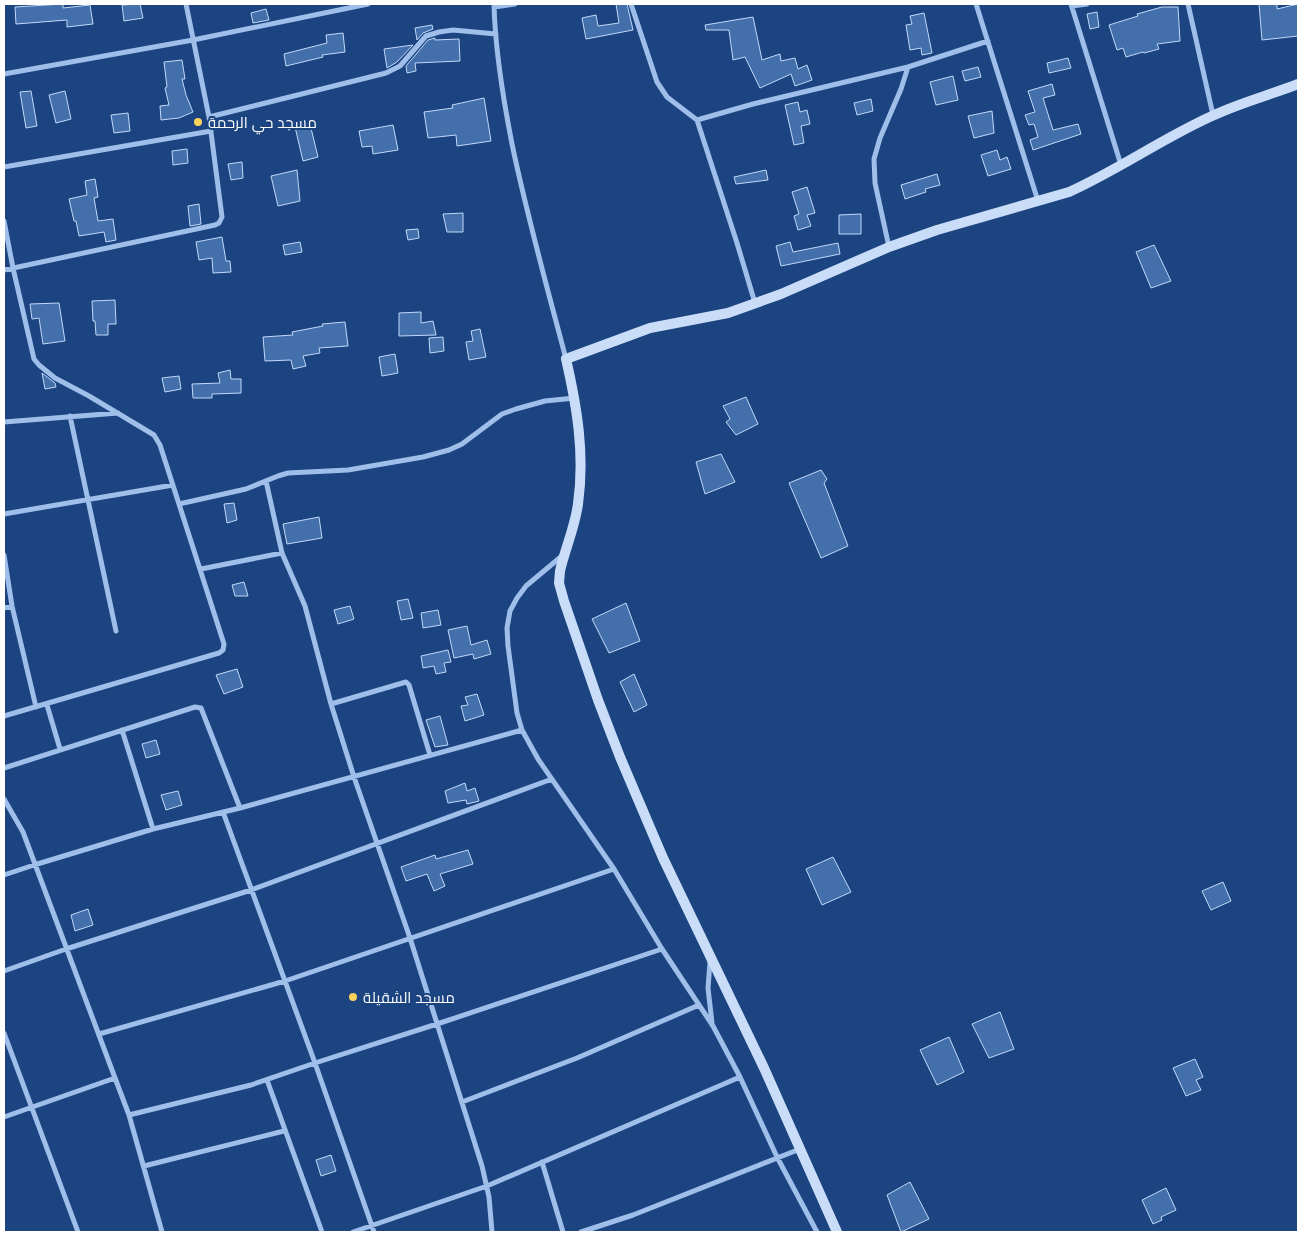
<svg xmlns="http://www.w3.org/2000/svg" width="1302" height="1236" font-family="Montserrat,Cairo,sans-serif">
<rect width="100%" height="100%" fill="#1b4481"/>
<path fill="#436fab" stroke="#c3d9f8" d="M63 4V8L90 5 93 24 67 27V20L16 24 15 7Z
M140 4 143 18 124 21 122 5Z
M616 4H627L633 30 586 39 582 18 596 15 598 26 619 23Z
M1259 4H1277V9L1298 4V36L1262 40Z
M1162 7H1178L1180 41 1157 44 1159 49 1144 53 1143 52 1126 57 1123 48 1117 50 1109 25 1138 16 1137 14Z
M266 9 269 20 253 23 251 13Z
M1097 12 1099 27 1090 29 1087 14Z
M924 13 932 53 922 55 921 48 910 50 906 25 912 24 910 16Z
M753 17 762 60 780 54 781 61 795 58 798 69 807 65 812 80 795 86 791 74 760 88 745 57 733 60 729 30H706L705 25Z
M432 25 433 29 423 33 417 40 415 28Z
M343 33 345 52 322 55 323 57 286 66 284 54 327 43 326 35Z
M435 38V40L459 39 460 61 415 63 416 71 407 73 406 66 428 40Z
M413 45 397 62 387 68 384 49Z
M1068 58 1071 68 1049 73 1047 63Z
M182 60 185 79H182L186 95 193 112 179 118 161 120 160 106 169 105 165 88 167 87 164 62Z
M978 67 981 77 965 81 962 71Z
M953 76 958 100 936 105 930 82Z
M1052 84 1055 95 1043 98 1053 130 1078 124 1081 134 1033 150 1030 140 1038 137 1034 124 1029 125 1025 115 1035 112 1028 91Z
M31 91 37 126 26 128 20 92Z
M65 91 71 119 56 123 49 95Z
M484 98 491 141 457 146 456 135 428 138 424 112 453 108 452 105Z
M871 99 873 111 857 115 854 103Z
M798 102 800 112 807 110 810 124 801 126 804 143 794 145 785 105Z
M992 111 994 133 974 138 968 116Z
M128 113 130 131 114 133 111 115Z
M310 124 318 157 303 161 295 127Z
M393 125 398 150 373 154 372 146 362 147 359 131Z
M187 149 188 163 173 165 172 151Z
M997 150 1000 160 1007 157 1011 169 988 176 981 155Z
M242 162 243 178 231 180 228 164Z
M297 170 300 201 278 206 271 176Z
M766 170 768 180 736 184 734 177Z
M937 174 940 185 925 189 926 192 905 199 901 185Z
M95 179 98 197 94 198 98 221 113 219 116 240 106 242 104 232 79 236 76 221H74L69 199 87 195 85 181Z
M807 187 815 213 807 215 811 226 798 230 794 216 799 214 792 192Z
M199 204 201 224 190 226 188 206Z
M463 213V232H447L443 214Z
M861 214V234H839V215Z
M418 229 419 238 408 240 406 230Z
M222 237 226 261H230L231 272 213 273 212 258 199 260 196 242Z
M300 242 302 252 285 255 283 245Z
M790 242 793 252 838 243 840 254 781 266 776 246Z
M1154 245 1171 281 1151 288 1136 252Z
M115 300 116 324H108V335H96L95 321H93L92 301Z
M59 303 65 341 43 344 39 318 32 319 30 304Z
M421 312V323L433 321 436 335 399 336V313Z
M345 322 348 346 319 348 320 353 303 356 306 366 293 369 291 360 265 361 263 337 293 335 292 332 323 326 322 324Z
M480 329 486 357 469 360 466 342 473 341 471 331Z
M443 337 444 351 430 353 429 338Z
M395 354 398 373 382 376 379 357Z
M230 370 231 379H241V393L212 394V398H193L192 384 220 383 218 373Z
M42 373 55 383 56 387 45 389Z
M179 376 181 389 165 392 162 378Z
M746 397 758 424 736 435 726 422 730 419 723 406Z
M721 454 735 482 705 494 696 462Z
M821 470 827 479 824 483 848 546 821 558 789 483Z
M234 503 237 520 227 523 224 504Z
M319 517 322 538 287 544 283 524Z
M244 582 248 596H235L232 585Z
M408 599 413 618 401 620 397 601Z
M626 603 640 641 609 653 592 619Z
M350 606 354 619 338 624 334 610Z
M438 610 441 625 423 628 421 613Z
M467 626 471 645 487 640 491 654 474 659 473 654 454 658 448 630Z
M448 650 451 662 444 663 446 672 436 674 434 666 423 668 421 656Z
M237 669 243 687 224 694 216 675Z
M634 674 647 705 634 712 620 682Z
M477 694 484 715 465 721 461 706 468 705 465 697Z
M440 716 448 745 435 747 426 720Z
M156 740 160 754 146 758 142 744Z
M465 783 467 791 475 788 479 801 467 804 466 800 448 803 445 791Z
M178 791 182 805 166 810 161 795Z
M468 850 473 864 440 874 445 886 434 891 427 874 406 881 401 867 435 855 436 859Z
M833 857 851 892 822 905 806 869Z
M1223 882 1231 901 1211 910 1202 891Z
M88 909 93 925 75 931 71 915Z
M1000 1012 1014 1049 989 1058 972 1024Z
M949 1037 964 1072 937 1085 920 1050Z
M1195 1059 1203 1077 1196 1080 1201 1090 1186 1096 1173 1068Z
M331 1155 336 1171 321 1176 316 1160Z
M910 1182 929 1219 901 1232 887 1195Z
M1166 1188 1176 1210 1161 1217 1162 1220 1153 1224 1142 1200Z"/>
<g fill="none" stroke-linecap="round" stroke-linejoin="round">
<path stroke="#9fbfea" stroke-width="5" d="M494 4C495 51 503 98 512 144 527 216 547 287 566 359
M631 4 657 82 667 97 697 120 737 243 755 303
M976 4 1038 201
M1071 4 1121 165
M1188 4 1213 115
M1072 6 1087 4
M494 7 515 4
M4 74 193 40 368 4
M209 117 386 73 400 66 426 36 439 32 453 30 496 34
M697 120 753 104 908 67 988 41
M4 167 211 131
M4 221 13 268 34 359 39 365 55 378 89 396 154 435 160 445 224 644 223 650 219 653 4 716
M889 247 875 183 874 159 880 138 901 89 908 67
M4 270 215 225 219 223 222 217 209 117 186 4
M70 416 116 631
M4 422 118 413
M266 481 282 553 305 606 331 704 354 777 410 938 482 1166 489 1197 492 1232
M179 504 246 489 278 476 288 473 348 470 423 457 449 450 462 444 502 414 516 409 545 401 575 398
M4 514 173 485
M4 555 12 606 36 707
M563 555 526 586 517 598 510 611 507 628 508 646 517 713 522 730 538 759 614 869 662 949 713 1026 740 1077 777 1157 817 1232
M201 569 282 553
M4 608 12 606
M331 704 406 682 409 685 430 755
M47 705 60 749
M122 730 153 829
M4 768 195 707 201 708 240 808
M4 799 23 832 115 1078 129 1115 162 1232
M223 812 315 1063 374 1232
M4 875 34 865 153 829 240 808 522 730
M710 962 708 988 712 1023
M4 971 66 949 251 890 552 779
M4 1033 78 1232
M99 1034 285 981 614 869
M267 1080 322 1232
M462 1102 577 1058 699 1005
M129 1115 251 1085 315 1063 437 1024 662 949
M4 1117 115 1078
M542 1162 563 1232
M144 1166 284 1131
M353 1232 487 1186 740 1077
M581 1232 633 1215 800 1149"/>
<path stroke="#caddf8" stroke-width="10" d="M837 1232 764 1068 663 858 620 757 598 700 564 601 559 583 560 571C565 549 575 527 578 504 585 454 577 407 566 359L650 328 728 313 781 294 889 247 937 230 1069 192C1118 170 1163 138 1212 116 1239 103 1270 95 1298 84"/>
</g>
<g fill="#fcd25b" stroke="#1b4481" stroke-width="2">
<circle cx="198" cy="122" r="5"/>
<circle cx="353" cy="997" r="5"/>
</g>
<g text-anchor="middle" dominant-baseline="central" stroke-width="4" stroke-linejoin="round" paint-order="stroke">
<g font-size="15" fill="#fff" stroke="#1b4481" text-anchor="start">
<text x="208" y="122">مسجد حي الرحمة</text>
<text x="363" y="997">مسجد الشقيلة</text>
</g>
</g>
<rect width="1302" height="1236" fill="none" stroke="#ffffff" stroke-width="10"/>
</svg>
